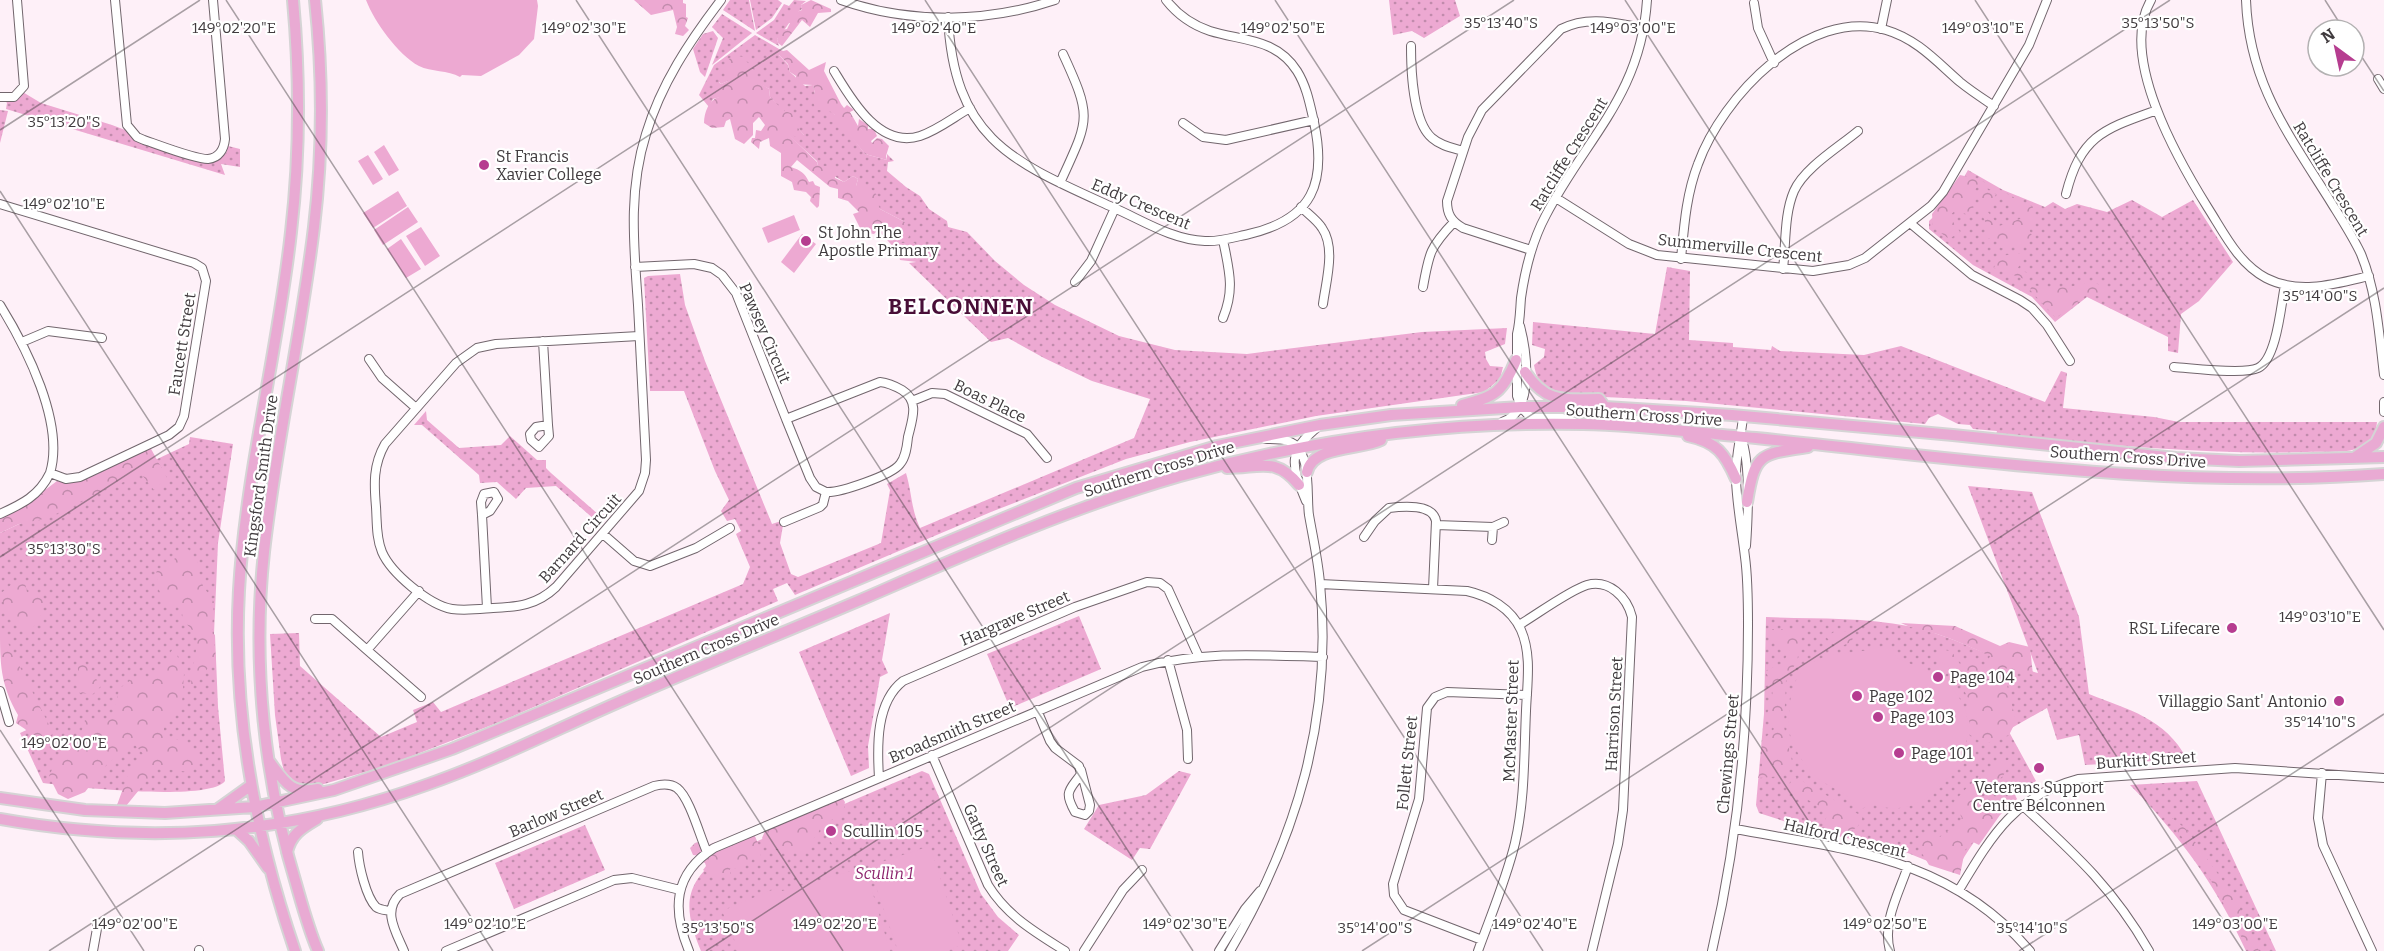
<svg xmlns="http://www.w3.org/2000/svg" width="2384" height="951" font-family="Bitter,serif">
<defs>
<pattern id="green-dots" width="8" height="8" patternUnits="userSpaceOnUse" patternTransform="scale(1.5)"><rect width="8" height="8" fill="#eda9d2"/><path d="M2 2h.1M6 6h.1" fill="none" stroke="#c18bac" stroke-width="1.8" stroke-linecap="round"/></pattern>
<pattern id="forest-crowns" width="20" height="18" patternUnits="userSpaceOnUse" patternTransform="scale(1.5)"><rect width="20" height="18" fill="#eda9d2"/><path d="M2 6a3 3 0 1 1 6 0M12 15a3 3 0 1 1 6 0" fill="none" stroke="#c18bac"/></pattern>
</defs>
<rect width="100%" height="100%" fill="#fef0f8"/>
<path fill="url(#green-dots)" d="M730 0H749L755 31 723 10Z
M750 0H778L782 3 772 18 756 30Z
M794 0 806 1 801 5 802 9C793 14 786 30 777 39L779 46 756 33 774 20 784 4 789 6Z
M1389 0H1455L1460 16 1424 38 1412 31 1393 35Z
M722 14 752 33 712 65 723 38 712 27Z
M713 31 718 38 705 77 700 72 693 49 703 34Z
M755 35 779 49V55L788 65 790 72 805 86 813 85 815 94 837 117 865 154 887 160V154L894 161 888 162 887 171 906 187 920 196 929 209 947 221 948 227 967 232 995 261 1024 285 1055 305 1119 336 1175 350 1247 354 1422 332 1507 328 1505 344 1485 352 1486 359 1490 366 1503 367 1500 379 1484 392 1316 416 1190 442 1126 459 991 512 795 595 787 583 773 589 778 601 497 723 389 765 324 784H297L284 771 281 759 275 715 270 634 299 633 300 666 381 737 417 722 413 710 433 702 441 712 743 584 750 567 736 534 741 531 735 519 727 521 721 511 729 500 715 471 684 391H650L644 278 648 276 680 274 685 305 705 361 772 524 781 521 783 525 780 543 791 574 798 577 881 543 890 490 887 484 906 473C912 493 911 509 920 528L1134 438 1150 399 1092 381 1044 358 1008 338 991 342 909 263 916 262 913 254 897 243 905 222 880 209 856 186 858 179 853 176 844 182 818 166 817 161 786 133 804 135 770 97 769 89C753 79 740 75 721 84L719 82 721 97 713 99 709 107 699 95 714 65Z
M21 91 41 103 112 125 199 158 216 159 226 153 228 146 240 149V167L221 164 225 175 6 109 7 103 3 98Z
M0 110 8 111 0 143Z
M1968 170 2003 190 2045 207 2053 202 2065 209 2077 204 2107 212 2132 200 2162 217 2193 200 2233 262 2199 301 2181 314 2178 353 2168 351V337L2087 297 2055 322 2032 297 1973 265 1929 229V221L1950 201Z
M1667 267 1690 271 1689 340 1733 343V347L1771 350 1772 346 1780 351 1864 355 1901 346 2045 402 2061 371 2067 373 2063 408 2154 417 2179 422H2377L2376 430 2369 443C2353 455 2326 451 2307 452 2203 455 2100 444 1996 434L1997 431 1973 429 1970 425 1958 424 1938 414 1929 418 1925 424 1686 401 1564 395C1545 393 1537 382 1534 365L1544 357 1545 349 1532 345 1533 322 1655 334Z
M426 411 427 420 459 448 501 445 510 436 537 460H546V468L551 473 599 515 608 514 595 528V520L556 486 526 488 516 499 497 482 480 483 479 475 422 425H414Z
M190 437 233 444 218 543 214 634 215 635 218 707 225 781C210 802 72 787 43 783L20 733 44 722 0 629V533L189 444Z
M1968 486 2032 492 2079 617 2089 694C2129 710 2165 718 2187 759L2085 765 2079 735 2057 740 2047 708 2008 730 2036 781C2000 802 1978 834 1957 869L1952 871 1898 849 1814 831 1759 813 1756 805 1764 714 1766 617C1812 619 1864 617 1908 626 1953 635 1994 660 2038 673Z
M890 613 882 660 888 673 880 677 868 746 869 768 851 776 799 652Z
M1079 616 1101 669 1010 708 987 654Z
M922 771 929 774 981 894 998 917 1019 935 1008 951H701C684 910 682 885 720 857Z
M1179 771 1191 774 1150 849 1140 848 1132 860 1084 829 1099 805 1146 795Z
M2197 781 2276 951H2246C2215 884 2182 838 2130 785Z
M585 825 605 870 514 909 495 863Z"/>
<path fill="url(#forest-crowns)" d="M634 0H683V3L686 4V17L688 18 685 26 689 30 683 36 675 34 677 27 673 10 651 15Z
M811 0 831 9V12L818 13 810 27 802 20 782 46 778 43 777 39 782 30 787 29 790 23H786L784 17 793 10 796 12 802 10 801 5Z
M779 49 783 51 787 50 809 70 826 62 824 71 841 104 844 108 847 105 854 110 850 112 858 126 859 119 868 125V129H874L877 136 871 141 872 143 877 138 882 139 889 146 886 156 887 160 865 154 840 123 828 121 830 115H835L828 110H816L811 96 815 94 813 85 796 84V76L790 72 788 64 779 55Z
M733 55 743 57 745 61 752 65 751 68 755 70 757 77 754 79 769 89 770 97 779 106 781 102 785 104 784 111 798 115V128L804 135 800 138 788 134 817 162 818 166H832L836 169 835 178 844 182 853 176 858 179 856 186H868L879 197 878 204 880 209 905 222 909 237 899 243H915L913 254 917 262 900 260 898 252 878 230 874 234 862 232 853 214 859 212 848 201 838 198V189L830 187 797 160 791 167C800 170 805 173 809 182L813 181 815 185 820 187 819 206 817 208 810 201 811 197 806 192 794 190 792 182 781 176V153L770 146 769 138 760 142 759 149 751 142 752 138H755L756 130 761 131 765 125 759 117 753 123V135L744 144 735 139 730 119 726 121 724 127 712 128 704 123C704 112 709 100 719 97L716 96 715 88 718 82 721 84 728 81C724 70 724 64 733 55Z
M1960 175 1978 179 2033 207 2030 213 2041 216 2029 229 2033 238 2023 245 2001 248 1998 239 1986 238 1985 221 1978 207 1982 189 1996 194 1988 212 1999 226 2020 219 2024 215 1998 193 1980 185 1974 190 1973 217 1956 210 1949 216 1960 232 1949 239 1933 227 1932 214Z
M2026 253 2018 268 2029 274 2027 280 1994 268 1998 256Z
M2091 281 2111 290 2101 297 2089 293 2056 318 2030 290 2032 285C2055 289 2070 289 2091 281Z
M150 447 167 478 154 490 142 475 108 488 48 518 19 524 0 533V514L37 496 57 481 88 477Z
M188 549 197 561 199 580 214 602 212 628 216 658 191 689C191 669 198 650 198 630H192L183 620 180 598 169 612 159 590 156 572Z
M18 579 25 583 27 592 44 599 40 620 27 632 11 621 0 594Z
M1901 623 1955 626 2000 646 2009 642 2030 647 2033 675 2010 668 2003 669 2016 721 2009 735 1985 744 1970 735 1968 698 1958 679 1939 659V648L1952 652 1962 667 1971 658 1985 667 1990 656C1973 648 1955 640 1937 634 1924 630 1913 629 1901 623Z
M0 627 53 733 41 747 25 729 16 723 18 715C0 684 0 663 0 627Z
M1766 629 1803 630 1797 661 1786 680 1784 727 1792 761 1784 776 1758 778 1762 766V741L1774 729 1765 717C1775 699 1775 688 1765 671L1783 663 1791 647 1778 648Z
M1854 631 1851 642 1837 648 1826 637 1834 632Z
M174 647 184 674 182 703 164 723V737L183 741 200 755 189 772 157 768 126 806 117 805 129 772 146 757 135 745 108 763 85 792 68 799 58 794 49 776 64 744 77 746 85 720 111 719 120 688 138 675 147 680 159 670Z
M77 659 85 663 101 686 93 694 80 693Z
M2013 758 2003 776 1976 799 1990 813 2013 791 2017 799 2000 815 1979 845 1973 842 1965 850 1960 875 1929 865 1914 840 1927 833 1940 837 1946 831 1952 830 1962 818 1954 802C1971 782 1988 766 2013 758Z
M1794 776 1863 817 1858 826 1845 836 1821 830 1829 811 1787 789Z
M836 792 839 793 845 802 843 813 838 816V820L834 818 829 822 822 823 818 834 806 847 807 850C795 855 768 850 762 838L766 829 765 822H769V819H780L788 812 791 814 798 808 808 806 810 802 815 803Z
M2172 818 2186 829 2235 898 2259 951H2249L2203 866 2176 829Z
M754 834 760 848 761 858 753 857 750 864 746 863 741 868 730 869V876L725 874 723 876 719 875 715 878 703 870 706 866 705 863 700 861V856L693 855 690 848 695 843 702 841 708 846 713 843 732 839 733 835Z"/>
<path fill="#eda9d2" d="M366 0H537L538 6 534 39 519 55 481 76 462 75 460 77C448 70 431 72 419 66 398 55 374 21 366 0Z
M384 145 399 170 389 176 374 152Z
M368 155 383 179 373 185 358 161Z
M398 191 407 206 373 228 363 213Z
M408 207 418 222 383 245 374 230Z
M794 215 800 230 768 243 762 228Z
M421 227 440 256 425 266 406 236Z
M802 234 816 244 794 273 781 262Z
M401 239 421 269 406 278 387 249Z
M1890 643 1897 658 1934 674 1941 662 1950 667 1943 680C1962 695 1973 718 1966 742L1970 751 1961 756C1958 768 1952 774 1943 783 1922 806 1902 814 1871 804L1858 811C1848 791 1838 792 1820 780 1806 769 1792 747 1789 730 1787 723 1789 714 1790 707 1790 693 1796 674 1807 666 1833 647 1864 657 1890 643Z
M830 817 842 841 833 846 820 822Z
M930 846 962 945 945 951H898L869 866Z
M865 867 890 951H739L722 911 779 887 782 891Z"/>
<g fill="none" stroke-linecap="round" stroke-linejoin="round">
<g stroke="#72666d" stroke-width="10">
<path id="minor" d="M115 0 127 125 137 137 144 140C159 145 194 159 208 159 219 158 224 149 225 139L213 0
M841 0C909 24 987 23 1055 0
M2151 0C2118 56 2178 160 2208 208 2224 233 2238 263 2266 278 2299 295 2335 284 2369 276
M2246 0C2249 82 2287 132 2329 199 2340 217 2352 235 2361 254 2377 293 2379 334 2384 375
M1754 3 1758 28 1774 63
M948 17C954 140 1013 162 1112 207 1142 220 1172 240 1205 241 1220 242 1235 237 1249 234 1313 219 1327 183 1314 122 1310 105 1307 87 1297 71 1276 38 1242 41 1210 31 1192 25 1177 14 1166 0
M1881 29 1887 0
M1411 46C1411 70 1413 122 1432 138 1441 146 1453 148 1463 151
M834 71C851 99 879 149 920 136 938 130 954 117 970 108
M2378 79 2384 89
M0 97H14L24 86 17 0
M1183 123 1203 137 1226 140 1314 120
M1060 183C1089 119 1093 119 1063 54
M2066 194C2081 135 2104 129 2157 110
M1556 198 1629 244 1657 255 1813 271 1849 265 1865 258 1931 206 1943 192 2029 45 2047 0
M0 204 194 263 202 268 206 281 184 416 179 427 169 435 80 477 66 479 50 473C39 496 22 504 0 514
M1301 207C1308 214 1317 220 1322 228 1336 248 1326 281 1323 304
M1910 223 1972 275 2020 300 2032 308 2047 325 2070 361
M1531 250 1463 228C1451 221 1447 214 1447 201L1468 137 1482 110 1561 29C1589 15 1615 23 1644 28
M1681 259C1684 227 1686 195 1698 164 1722 97 1807 7 1886 30 1917 39 1937 62 1960 82 1971 91 1982 98 1994 106
M635 267 694 264 712 268 722 275 736 293 786 419
M1783 269C1786 244 1784 214 1794 191 1804 168 1839 147 1858 131
M1075 282 1091 261 1115 208
M1423 287C1429 253 1430 247 1454 222
M0 305C26 347 65 423 50 473
M1223 318C1235 289 1229 270 1223 240
M639 336 496 344 477 348 456 363 385 444C373 465 374 484 376 507 377 522 376 538 382 552 391 573 429 605 452 609 465 611 480 609 493 608 518 607 537 605 556 587L639 491 645 473 646 460C643 408 641 357 638 305 634 247 628 191 646 134 661 84 689 42 721 0
M543 341 548 425 536 427 530 434 531 440 539 447 549 436 548 425
M22 342 48 331 102 338
M369 359 382 378 416 408
M2174 367C2191 368 2244 375 2258 368 2277 359 2281 304 2285 285
M912 401 932 393 945 394 1027 434 1047 458
M2384 402V412
M1502 422C1535 412 1527 353 1520 326
M1574 422 1563 418H1531L1521 407 1517 396V334C1520 322 1520 310 1521 298 1525 270 1532 241 1546 215 1586 138 1641 95 1647 0
M1741 437C1751 463 1748 517 1746 546
M1306 501C1291 465 1287 451 1319 426
M482 515 490 511 498 499 494 492 484 494 481 502 482 515 487 608
M784 522 820 507 823 504 826 492C840 493 892 475 900 464 906 457 907 446 908 437 912 420 920 401 902 390 895 386 889 383 880 382L786 419 810 478 816 487 826 492
M1436 525 1493 527
M603 534 634 561 650 566 696 548 730 528
M1364 537 1375 521 1389 508C1404 506 1433 504 1436 521L1433 589
M1492 540 1493 527 1504 522
M1320 584 1467 591C1489 596 1511 608 1521 630 1532 655 1527 684 1526 711 1524 755 1525 800 1515 843 1506 880 1491 915 1478 951
M315 619H332L367 650 419 591
M1519 625C1536 615 1570 590 1587 585 1609 579 1627 597 1632 617L1623 810 1618 844 1592 951
M367 650 421 697
M1168 660 1187 730 1188 759
M0 691 9 722
M1037 710 1050 741 1055 748 1079 766 1081 774C1070 790 1063 791 1075 812L1085 815 1089 811 1090 805 1081 770
M932 755 988 885C1007 916 1035 932 1065 951
M2322 773 2318 818 2323 845 2372 951
M879 778C877 745 876 702 903 681L1075 607 1147 582 1160 583 1168 589 1198 655
M2022 805C2075 854 2113 888 2149 951
M1735 829C1848 850 1950 857 2030 951
M358 852C359 866 366 897 376 907 380 910 385 910 390 911
M1959 890C1991 837 2014 796 2078 779L2235 768 2384 778
M1482 940 1404 910 1394 895 1393 884 1419 799 1427 708 1435 697 1447 692 1527 695
M199 950V951
M93 951 98 923
M404 951C396 932 382 911 400 894L654 786C662 784 670 783 677 788 690 798 700 837 707 852
M446 951 614 880 632 878 680 890
M689 951C672 910 673 874 714 848L1142 667C1204 651 1259 655 1323 657
M1084 951 1123 890 1142 870
M1219 951 1245 909 1260 891
M1230 951C1297 837 1333 717 1320 583 1318 560 1313 538 1309 515 1306 496 1313 449 1288 441 1281 439 1272 439 1265 439
M1712 951C1737 844 1748 735 1748 625 1748 602 1748 579 1745 557 1742 531 1737 506 1736 480 1735 457 1741 438 1743 417
M1890 951C1882 922 1899 893 1908 866"/>
</g>
<g stroke="#d5d4d5" stroke-width="14">
<path id="major" d="M293 0C300 77 300 155 291 232 278 352 246 470 239 590 232 714 255 834 295 951
M315 0C323 75 323 152 314 227 301 336 276 443 264 552 252 664 264 779 297 887 303 908 309 930 318 951
M1525 372C1547 404 1563 399 1599 399L1604 406
M1462 405C1495 397 1503 392 1516 360
M1688 436C1717 442 1725 454 1736 479
M2354 458 2376 443 2384 427
M1227 468C1260 468 1275 456 1299 485
M1307 472C1313 445 1361 450 1381 440
M1747 502C1755 453 1760 454 1808 447
M269 761C284 781 290 795 318 789
M0 798 85 810 165 813 254 807 334 790 452 749 1076 488 1217 446 1320 425 1391 415 1521 407H1605L1732 415 1953 435 2176 458 2239 461 2384 457
M218 809 250 786
M0 819C146 845 285 836 426 785 492 762 555 730 619 702 698 667 778 635 858 601 964 555 1069 508 1180 476 1312 439 1447 421 1583 424 1641 425 1698 433 1756 438 1964 459 2174 490 2384 474
M237 830 249 841 268 868
M287 852C291 834 302 828 317 819"/>
</g>
<use href="#minor" stroke="#fff" stroke-width="8"/>
<use href="#major" stroke="#e9aad3" stroke-width="10"/>
</g>
<path fill="none" stroke="#403b3e" stroke-width="1.5" stroke-opacity="0.45" d="M226 0 843 951M576 0 1193 951M925 0 1543 951M1275 0 1893 951M1625 0 2243 951M1975 0 2384 630M2325 0 2344 30M2354 45 2384 91M0 130 200 0M0 191 493 951M0 557 857 0M0 730 144 951M49 951 1514 0M706 951 2170 0M1362 951 2384 288M2019 951 2384 714"/>
<g fill="#b63d90" stroke="#fff" stroke-width="2">
<circle cx="484" cy="165" r="6"/>
<circle cx="806" cy="241" r="6"/>
<circle cx="2232" cy="628" r="6"/>
<circle cx="1938" cy="677" r="6"/>
<circle cx="1857" cy="696" r="6"/>
<circle cx="2339" cy="701" r="6"/>
<circle cx="1878" cy="717" r="6"/>
<circle cx="1899" cy="753" r="6"/>
<circle cx="2039" cy="768" r="6"/>
<circle cx="831" cy="831" r="6"/>
</g>
<g text-anchor="middle" dominant-baseline="central" stroke-width="4.5" stroke-linejoin="round" paint-order="stroke">
<g font-size="16" fill="#403b3e" stroke="#fff">
<text transform="translate(1569 154) rotate(-58)">Ratcliffe Crescent</text>
<text transform="translate(2331 179) rotate(59)">Ratcliffe Crescent</text>
<text transform="translate(1141 204) rotate(23)">Eddy Crescent</text>
<text transform="translate(1740 248) rotate(6)">Summerville Crescent</text>
<text transform="translate(765 333) rotate(67)">Pawsey Circuit</text>
<text transform="translate(182 344) rotate(-81)">Faucett Street</text>
<text transform="translate(990 401) rotate(26)">Boas Place</text>
<text transform="translate(1644 415) rotate(4)">Southern Cross Drive</text>
<text transform="translate(2128 457) rotate(4)">Southern Cross Drive</text>
<text transform="translate(1159 469) rotate(-17)">Southern Cross Drive</text>
<text transform="translate(261 476) rotate(-82)">Kingsford Smith Drive</text>
<text transform="translate(580 538) rotate(-48)">Barnard Circuit</text>
<text transform="translate(1015 618) rotate(-23)">Hargrave Street</text>
<text transform="translate(706 649) rotate(-23)">Southern Cross Drive</text>
<text transform="translate(1614 714) rotate(-87)">Harrison Street</text>
<text transform="translate(1511 721) rotate(-88)">McMaster Street</text>
<text transform="translate(952 732) rotate(-23)">Broadsmith Street</text>
<text transform="translate(1728 754) rotate(-85)">Chewings Street</text>
<text transform="translate(2146 760) rotate(-4)">Burkitt Street</text>
<text transform="translate(1407 763) rotate(-84)">Follett Street</text>
<text transform="translate(556 813) rotate(-23)">Barlow Street</text>
<text transform="translate(1845 838) rotate(13)">Halford Crescent</text>
<text transform="translate(986 845) rotate(66)">Gatty Street</text>
</g>
<g font-size="16" fill="#403b3e" stroke="#fff" text-anchor="start">
<text x="496" y="156">St Francis<tspan x="496" dy="18">Xavier College</tspan></text>
<text x="818" y="232">St John The<tspan x="818" dy="18">Apostle Primary</tspan></text>
<text x="2220" y="628" text-anchor="end">RSL Lifecare</text>
<text x="1950" y="677">Page 104</text>
<text x="1869" y="696">Page 102</text>
<text x="2327" y="701" text-anchor="end">Villaggio Sant' Antonio</text>
<text x="1890" y="717">Page 103</text>
<text x="1911" y="753">Page 101</text>
<text x="2039" y="787" text-anchor="middle">Veterans Support<tspan x="2039" dy="18">Centre Belconnen</tspan></text>
<text x="843" y="831">Scullin 105</text>
</g>
<g font-size="16" font-style="italic" fill="#8d256e" stroke="#fff">
<text x="884" y="873">Scullin 1</text>
</g>
<g font-size="22" font-weight="bold" letter-spacing="1.5" fill="#480e37" stroke="#fff">
<text x="961" y="306">BELCONNEN</text>
</g>
</g>
<g font-size="15" text-anchor="middle" fill="#403b3e" stroke="#fff" stroke-width="4.5" stroke-linejoin="round" paint-order="stroke">
<text x="1501" y="28">35°13'40"S</text>
<text x="2158" y="28">35°13'50"S</text>
<text x="234" y="33">149°02'20"E</text>
<text x="584" y="33">149°02'30"E</text>
<text x="934" y="33">149°02'40"E</text>
<text x="1283" y="33">149°02'50"E</text>
<text x="1633" y="33">149°03'00"E</text>
<text x="1983" y="33">149°03'10"E</text>
<text x="64" y="127">35°13'20"S</text>
<text x="64" y="209">149°02'10"E</text>
<text x="2320" y="301">35°14'00"S</text>
<text x="64" y="554">35°13'30"S</text>
<text x="2320" y="622">149°03'10"E</text>
<text x="2320" y="727">35°14'10"S</text>
<text x="64" y="748">149°02'00"E</text>
<text x="135" y="929">149°02'00"E</text>
<text x="485" y="929">149°02'10"E</text>
<text x="835" y="929">149°02'20"E</text>
<text x="1185" y="929">149°02'30"E</text>
<text x="1535" y="929">149°02'40"E</text>
<text x="1885" y="929">149°02'50"E</text>
<text x="2235" y="929">149°03'00"E</text>
<text x="718" y="933">35°13'50"S</text>
<text x="1375" y="933">35°14'00"S</text>
<text x="2032" y="933">35°14'10"S</text>
</g>
<g transform="translate(2336 48) rotate(327)"><circle r="28" fill="#ffffff" stroke="#b3b1b2" stroke-width="1.5"/>
<path d="M0-4.5L10 22L0 15L-10 22Z" fill="#b63d90"/>
<text y="-9" font-size="16" font-weight="bold" text-anchor="middle" fill="#403b3e">N</text>
</g>
</svg>
